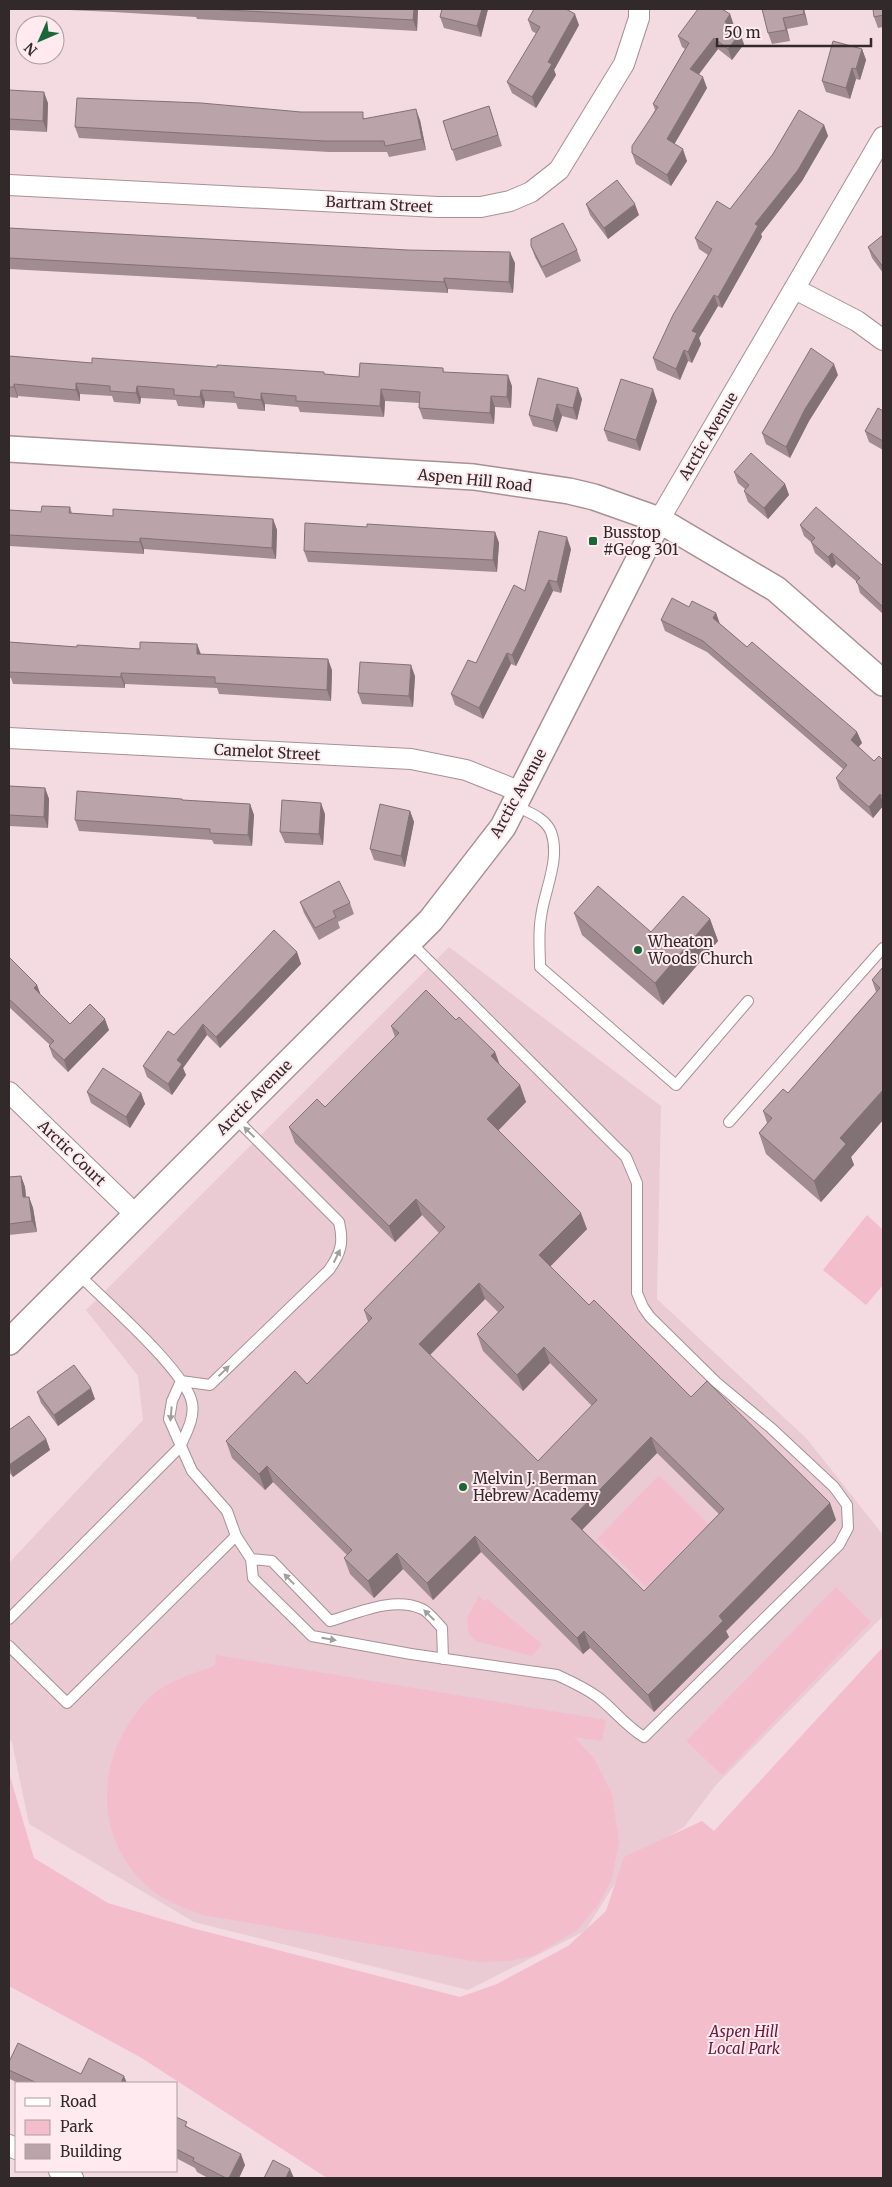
<svg xmlns="http://www.w3.org/2000/svg" width="892" height="2187" font-family="Merriweather,serif">
<rect width="100%" height="100%" fill="#f4dbe1"/>
<path fill="#eacbd3" d="M449 947 661 1106 657 1299 807 1439 883 1535V1616L716 1785 684 1827 629 1861 585 1931 468 1990 194 1922 29 1824 12 1742 9 1739V1563L143 1420 138 1376 86 1310Z"/>
<path fill="#f3bdcb" d="M867 1215 883 1230V1285L866 1305 823 1270Z
M659 1475 708 1524 646 1587 597 1539Z
M836 1587 871 1622 722 1775 686 1741Z
M479 1596 484 1601 487 1599 542 1644 532 1656 476 1641 469 1634 467 1618Z
M883 1647V2178H327L140 2057 9 1986V1773L34 1858 108 1903 192 1928 460 1997 497 1984 568 1946 606 1911 624 1857 702 1821 714 1831Z
M216 1655 606 1720 602 1741 574 1737 593 1757 612 1794 619 1842 612 1879 598 1905 577 1930 535 1955 511 1961 478 1962 203 1915C182 1907 162 1900 146 1885 89 1832 98 1749 150 1697 167 1681 193 1673 215 1666Z"/>
<g fill="none" stroke-linecap="round" stroke-linejoin="round">
<g stroke="#a79096" stroke-width="12">
<path id="service" d="M514 805C527 812 545 817 551 832 561 859 544 891 541 917 538 933 540 951 540 967L676 1085 748 1001
M729 1122 883 948
M181 1381 172 1401 169 1419 192 1471 227 1511 236 1536 251 1559 253 1578 312 1636 411 1654 557 1675C572 1682 586 1688 599 1698 615 1711 627 1727 644 1737L839 1545 848 1528 847 1505 834 1487 771 1428 716 1382 650 1317 643 1307 637 1293V1183L626 1157 410 942
M181 1381 210 1385 329 1270C341 1253 344 1242 339 1222L234 1117
M251 1559 272 1561 330 1621C358 1613 394 1596 422 1609 429 1612 436 1622 442 1628L443 1659
M9 1619 180 1447C186 1433 195 1418 192 1403 187 1372 102 1298 77 1273
M9 1646 67 1703 236 1536"/>
</g>
<g stroke="#a79096" stroke-width="22">
<path id="minor" d="M9 185 438 207H481L510 201 531 192 559 170 624 64 639 18V9
M795 289 857 321 883 340
M659 520 883 137
M9 738 411 759 466 770 521 792
M9 1092 136 1215
M9 2145 16 2149
M59 2171 73 2178"/>
</g>
<g stroke="#a79096" stroke-width="28">
<path id="tertiary" d="M9 449 474 477 569 491 594 497 659 520 776 589 883 683
M9 1342 431 920 503 827 659 520"/>
</g>
<use href="#service" stroke="#fff" stroke-width="10"/>
<use href="#minor" stroke="#fff" stroke-width="20"/>
<use href="#tertiary" stroke="#fff" stroke-width="25"/>
</g>
<path fill="#a08c91" fill-rule="evenodd" d="M47 9H418L417 31 197 19 196 17 114 12Z
M442 9H488L481 37 444 28 440 17Z
M762 9H804L808 25 787 29 790 41 772 44 768 33Z
M883 9V27L878 28 874 17Z
M730 14 734 26 733 27 744 44 732 60 718 49 698 74 707 88 674 144 687 161 671 186 636 164 632 153 655 110 653 104 685 49 682 47 678 36Z
M528 20 579 25 554 70 556 75 536 108 512 93 507 82 537 34 532 31Z
M862 49 866 60 860 80 856 79 850 99 826 92 822 81Z
M9 90 48 103 47 132 9 130Z
M489 106 502 146 456 161 443 121Z
M365 118 420 120 426 150 389 157 387 152H329L79 138 75 127Z
M824 125 828 136 802 181 761 234 762 237 722 308 718 306 699 338 701 344 692 363 688 361 680 380 657 370 653 358 708 255 699 249 695 238 730 209Z
M586 204 639 215 608 239 590 215Z
M9 228 515 263 513 293 448 289V293L9 269Z
M883 235V273L872 258 868 247Z
M531 246 577 250 581 261 546 278 535 257Z
M9 356 92 363 325 374 359 377 443 368 444 373 512 386 511 408 495 407 494 424 423 419 419 408V403L385 401 384 417 300 412 298 407 265 404V411L238 409 236 403 205 401 204 408 178 406 176 400 141 398 140 404 114 402 112 396 80 394V401L18 396V398L9 397Z
M838 375 809 421 790 458 766 444 762 433Z
M538 378 582 399 577 420 562 416 557 432 533 426 529 415Z
M657 401 640 451 608 441 604 430Z
M883 411V450L869 442 865 431Z
M734 472 785 484 789 495 768 519 748 502 744 491 745 489 738 483Z
M70 507 72 513 113 516 273 519 277 530 276 559 144 549V554L9 546V510L41 512Z
M800 525 883 566V614L860 593 857 582 836 564 832 568 815 553 811 542 804 536Z
M367 527 495 532 499 543 497 572 308 562 304 551Z
M571 549 561 593 553 591 516 666 511 664 483 719 455 705 451 694 476 663 525 591Z
M689 607 716 613 719 623 747 647 857 732 862 743 858 747 874 761 883 760V806L873 818 840 789 836 778 843 769 707 652 665 631 661 620Z
M9 642 77 647 140 649 197 644 201 654 332 670 331 701 219 694 217 688 125 684V688L13 684 11 678H9Z
M415 676 413 707 362 704 358 693Z
M9 786 45 788 49 799 48 828 9 826Z
M183 800 250 804 254 815 252 846 214 844 212 840 79 831 75 820Z
M410 811 414 822 405 867 374 860 370 849Z
M325 814 323 845 285 843 280 832Z
M300 902 350 903 354 914 338 922 340 928 319 940 304 913Z
M574 913 651 932 710 919 718 941 663 1005 582 935Z
M297 952 301 964 220 1048 207 1035 183 1068 186 1075 172 1095 147 1077 143 1066 174 1035Z
M9 957 37 985 41 996 70 1024 109 1030 68 1072 53 1057 49 1046 50 1045 9 1007Z
M883 967V1120L851 1157 854 1165 821 1202 766 1154 759 1133 767 1123 763 1111 788 1093 876 992 872 980Z
M456 1020 495 1052 499 1064 520 1085 526 1102 498 1130 587 1229 550 1266 589 1305 691 1397 830 1503 836 1520 726 1631 729 1637 654 1712 590 1648 583 1654 481 1552 433 1600 403 1569 374 1598 350 1574 344 1558 347 1555 273 1482 265 1490 232 1458 226 1441 307 1384 368 1322 364 1310 439 1233 422 1215 395 1242 295 1143 289 1127 325 1107 395 1037 391 1026ZM485 1299 498 1312 477 1334 483 1351 523 1391 550 1363 592 1406 538 1461 430 1355ZM657 1453 719 1514 644 1591 582 1530Z
M87 1092 141 1093 145 1104 130 1128 91 1103Z
M21 1176 25 1187 26 1197H29L33 1208 37 1232 9 1235V1177Z
M37 1392 95 1399 58 1426 41 1403Z
M9 1430 46 1439 50 1450 13 1477 9 1472Z
M9 2062 81 2074 127 2083H18L10 2079 9 2077Z
M176 2117 188 2127 245 2165 239 2178H208L197 2172 195 2168 176 2158Z"/>
<path fill="#827276" d="M414 9H418L417 31 413 20Z
M482 9H488L481 37 477 26Z
M803 9H804L808 25 804 14Z
M575 14 579 25 554 70 556 75 536 108 532 97 548 62Z
M730 14 734 26 729 33 725 22Z
M783 18 787 29 790 41 786 30Z
M740 33 744 44 732 60 728 49Z
M714 38 718 49 694 81 690 69Z
M862 49 866 60 860 80 856 69Z
M852 68 856 79 850 99 846 88Z
M703 77 707 88 671 150 667 139Z
M44 92 48 103 47 132 43 121Z
M416 109 420 120 426 150 422 139Z
M824 125 828 136 802 181 761 234 762 237 722 308 718 297 755 224Z
M683 149 687 161 671 186 667 175Z
M635 204 639 215 608 239 604 228Z
M510 252 515 263 513 293 509 282Z
M444 278 448 289V293L444 282Z
M714 295 718 306 699 338 701 344 692 363 688 352 692 331Z
M684 350 688 361 680 380 676 369Z
M834 364 838 375 809 421 790 458 786 447 805 409Z
M508 375 512 386 511 408 507 397Z
M76 383 80 394V401L76 390Z
M14 384 18 396V398L14 387Z
M137 386 141 398 140 404 136 393Z
M578 388 582 399 577 420 573 408Z
M381 389 385 401 384 417 380 406Z
M653 389 657 401 640 451 636 440Z
M201 390 205 401 204 408 200 397Z
M261 393 265 404V411L261 400Z
M491 396 495 407 494 424 490 413Z
M557 404 562 416 557 432 553 421Z
M785 484 789 495 768 519 764 508Z
M273 519 277 530 276 559 272 548Z
M495 532 499 543 497 572 493 560Z
M567 537 571 549 561 593 557 582Z
M140 538 144 549V554L140 542Z
M832 553 836 564 832 568 828 557Z
M549 580 553 591 516 666 512 655Z
M716 613 720 624 713 618Z
M197 644 201 656 197 654Z
M507 653 511 664 483 719 479 708Z
M328 659 332 670 331 701 327 690Z
M411 665 415 676 413 707 409 696Z
M121 673 125 684V688L121 677Z
M857 732 862 743 855 751 851 740Z
M45 788 49 799 48 828 44 817Z
M880 794 883 803V806L873 818 869 807Z
M321 803 325 814 323 845 319 834Z
M250 804 254 815 252 846 248 835Z
M410 811 414 822 405 867 401 856Z
M710 919 718 941 663 1005 655 983Z
M297 952 301 964 220 1048 216 1037Z
M37 985 41 996 34 988Z
M105 1019 109 1030 68 1072 64 1060Z
M203 1024 207 1035 183 1068 186 1075 172 1095 168 1084 177 1060Z
M495 1052 501 1068 491 1056Z
M520 1085 526 1102 493 1136 487 1119Z
M883 1090V1120L851 1157 854 1165 821 1202 814 1181 840 1138Z
M141 1093 145 1104 130 1128 126 1117Z
M21 1176 25 1187 27 1209 23 1197Z
M29 1197 33 1208 37 1232 32 1221Z
M416 1199 422 1215 395 1242 389 1226Z
M581 1213 587 1229 545 1272 539 1255Z
M479 1283 485 1299 425 1360 419 1344Z
M544 1347 550 1363 523 1391 517 1375Z
M91 1388 95 1399 58 1426 54 1415Z
M651 1437 657 1453 577 1535 571 1519Z
M46 1439 50 1450 13 1477 9 1465Z
M267 1466 273 1482 265 1490 259 1474Z
M830 1503 836 1520 726 1631 729 1637 654 1712 648 1695 719 1616Z
M475 1536 481 1552 433 1600 427 1583Z
M397 1553 403 1569 374 1598 368 1581Z
M584 1631 590 1648 583 1654 577 1638Z
M124 2076 127 2083H121Z
M241 2154 245 2165 239 2178H229Z
M290 2169 294 2178H286Z"/>
<path fill="#baa3a9" stroke="#827276" fill-rule="evenodd" d="M209 9H414L413 20Z
M442 9H482L477 26 440 17Z
M534 9H566L575 14 548 62 552 64 532 97 507 82 540 27 528 20Z
M698 9H722L730 14 725 22 740 33 728 49 714 38 690 69 703 77 667 139 683 149 667 175 632 153V146L658 107 653 104 689 43 678 36Z
M762 9H803L804 14 783 18 786 30 768 33Z
M873 9H883V15L874 17Z
M833 41 862 49 856 69 852 68 846 88 822 81Z
M9 90 44 92 43 121 9 119Z
M77 98 201 103 301 112H363V119L416 109 422 139 385 146 384 141H324L75 127Z
M489 106 498 135 452 150 443 121Z
M799 110 824 125 798 170 755 224 758 226 718 297 714 295 692 331 697 333 688 352 684 350 676 369 653 358 673 315 712 249 695 238 717 201 730 209 773 154Z
M617 180 635 204 604 228 586 204Z
M563 223 577 250 542 267 531 246V239Z
M9 228 408 250 510 252 509 282 444 278V282L9 258Z
M883 235V267L868 247Z
M811 348 834 364 805 409 786 447 762 433Z
M9 356 92 363V358L217 367V365L324 372V374L359 377 360 363 443 368V372L508 375 507 397 491 396 490 413 419 408 420 392 381 389 380 406 296 401V396L261 393V400L234 397V392L201 390 200 397 174 395V389L137 386 136 393 110 391V386L76 383V390L14 384V387H9Z
M538 378 578 388 573 408 557 404 553 421 529 415Z
M621 379 653 389 636 440 604 430Z
M878 408 883 411V441L865 431Z
M751 453 785 484 764 508 744 491 749 485 734 472Z
M42 506 70 507 69 513 113 516V509L273 519 272 548 140 538V542L9 535V510L41 512Z
M816 507 883 566V607L856 582 860 578 832 553 828 557 811 542 815 538 800 525Z
M305 523 367 527V524L495 532 493 560 304 551Z
M539 531 567 537 557 582 549 580 512 655 507 653 479 708 451 694 468 660 476 663 514 585 525 591Z
M672 598 689 607 692 601 716 613 713 618 747 647 752 642 857 732 851 740 874 761 879 756 883 760V797L880 794 869 807 836 778 847 765 703 641 661 620Z
M9 642 77 647V645L140 649V642L197 644V654L328 659 327 690 215 683V677L121 673V677L9 672Z
M360 662 411 665 409 696 358 693Z
M9 786 45 788 44 817 9 815Z
M77 791 182 799V800L250 804 248 835 210 833V829L75 820Z
M282 800 321 803 319 834 280 832Z
M380 804 410 811 401 856 370 849Z
M339 881 350 903 333 911 336 917 315 928 300 902Z
M598 886 651 932 683 896 710 919 655 983 574 913Z
M274 930 297 952 216 1037 203 1024 177 1060 182 1064 168 1084 143 1066 168 1031 174 1035Z
M9 957 37 985 34 988 70 1024 90 1004 105 1019 64 1060 49 1046 54 1041 9 999Z
M883 967V1090L840 1138 846 1144 814 1181 759 1133 772 1118 763 1111 783 1089 788 1093 880 988 872 980Z
M426 990 456 1020 459 1017 495 1052 491 1056 520 1085 487 1119 581 1213 539 1255 589 1305 594 1300 691 1397 707 1381 830 1503 719 1616 723 1621 648 1695 584 1631 577 1638 475 1536 427 1583 397 1553 368 1581 344 1558 352 1550 294 1493 267 1466 259 1474 226 1441 295 1371 307 1384 372 1318 364 1310 445 1227 416 1199 389 1226 289 1127 317 1099 325 1107 399 1033 391 1026ZM479 1283 504 1307 477 1334 517 1375 544 1347 597 1400 538 1461 419 1344ZM651 1437 724 1509 644 1591 571 1519Z
M103 1068 141 1093 126 1117 87 1092Z
M21 1176 23 1197H29L32 1221 9 1224V1177Z
M74 1365 91 1388 54 1415 37 1392Z
M29 1416 46 1439 9 1465V1430Z
M18 2043 81 2074 89 2058 124 2076 121 2083H37L9 2070V2062Z
M176 2117 187 2122 185 2126 241 2154 229 2178H226L193 2161 194 2158 176 2149Z
M273 2160 290 2169 286 2178H264Z"/>
<defs><path id="oneway-solid" d="M-6-.8H1V-3.2L6.5 0L1 3.2V.8H-6Z" transform="scale(1.25)"/></defs>
<g fill="#a39fa0">
<use href="#oneway-solid" transform="translate(249 1132) rotate(-136)"/>
<use href="#oneway-solid" transform="translate(337 1256) rotate(-64)"/>
<use href="#oneway-solid" transform="translate(224 1371) rotate(-44)"/>
<use href="#oneway-solid" transform="translate(171 1414) rotate(95)"/>
<use href="#oneway-solid" transform="translate(289 1579) rotate(-134)"/>
<use href="#oneway-solid" transform="translate(429 1615) rotate(-136)"/>
<use href="#oneway-solid" transform="translate(329 1639) rotate(10)"/>
</g>
<g fill="#196736" stroke="#feeaef" stroke-width="2">
<rect x="588" y="536" width="10" height="10" rx="2.5"/>
<circle cx="638" cy="950" r="5"/>
<circle cx="463" cy="1487" r="5"/>
</g>
<g text-anchor="middle" dominant-baseline="central" stroke-width="4" stroke-linejoin="round" paint-order="stroke">
<g font-size="15" fill="#32292b" stroke="#feeaef">
<text transform="translate(379 204) rotate(3)">Bartram Street</text>
<text transform="translate(708 436) rotate(-59)">Arctic Avenue</text>
<text transform="translate(475 480) rotate(6)">Aspen Hill Road</text>
<text transform="translate(267 752) rotate(3)">Camelot Street</text>
<text transform="translate(518 793) rotate(-61)">Arctic Avenue</text>
<text transform="translate(254 1097) rotate(-45)">Arctic Avenue</text>
<text transform="translate(72 1153) rotate(44)">Arctic Court</text>
</g>
<g font-size="15" fill="#32292b" stroke="#feeaef" text-anchor="start">
<text x="603" y="532">Busstop<tspan x="603" dy="17">#Geog 301</tspan></text>
<text x="648" y="941">Wheaton<tspan x="648" dy="17">Woods Church</tspan></text>
<text x="473" y="1478">Melvin J. Berman<tspan x="473" dy="17">Hebrew Academy</tspan></text>
</g>
<g font-size="15" font-style="italic" fill="#70173b" stroke="#feeaef">
<text x="744" y="2031">Aspen Hill<tspan x="744" dy="17">Local Park</tspan></text>
</g>
</g>
<rect width="892" height="2187" fill="none" stroke="#32292b" stroke-width="20"/>
<rect x="15" y="2082" width="162" height="90" fill="#feeaef" stroke="#ac9da1"/>
<rect x="25" y="2098" width="25" height="8" fill="#ffffff" stroke="#ac9da1"/>
<text x="60" y="2107" font-size="15" fill="#32292b">Road</text>
<rect x="25" y="2120" width="25" height="15" fill="#f3bdcb" stroke="#ac9da1"/>
<text x="60" y="2132" font-size="15" fill="#32292b">Park</text>
<rect x="25" y="2144" width="25" height="15" fill="#baa3a9" stroke="#ac9da1"/>
<text x="60" y="2157" font-size="15" fill="#32292b">Building</text>
<g transform="translate(40 40) rotate(225)"><circle r="24" fill="#feeaef" stroke="#ac9da1"/>
<path d="M0-4L9 19L0 12L-9 19Z" fill="#196736"/>
<text y="-8" font-size="14" font-weight="bold" text-anchor="middle" fill="#32292b">N</text>
</g>
<path d="M717 38v8h154v-8" fill="none" stroke="#32292b" stroke-width="2.5"/>
<text x="724" y="38" font-size="15" fill="#32292b" stroke="#feeaef" stroke-width="4" paint-order="stroke">50 m</text>
</svg>
